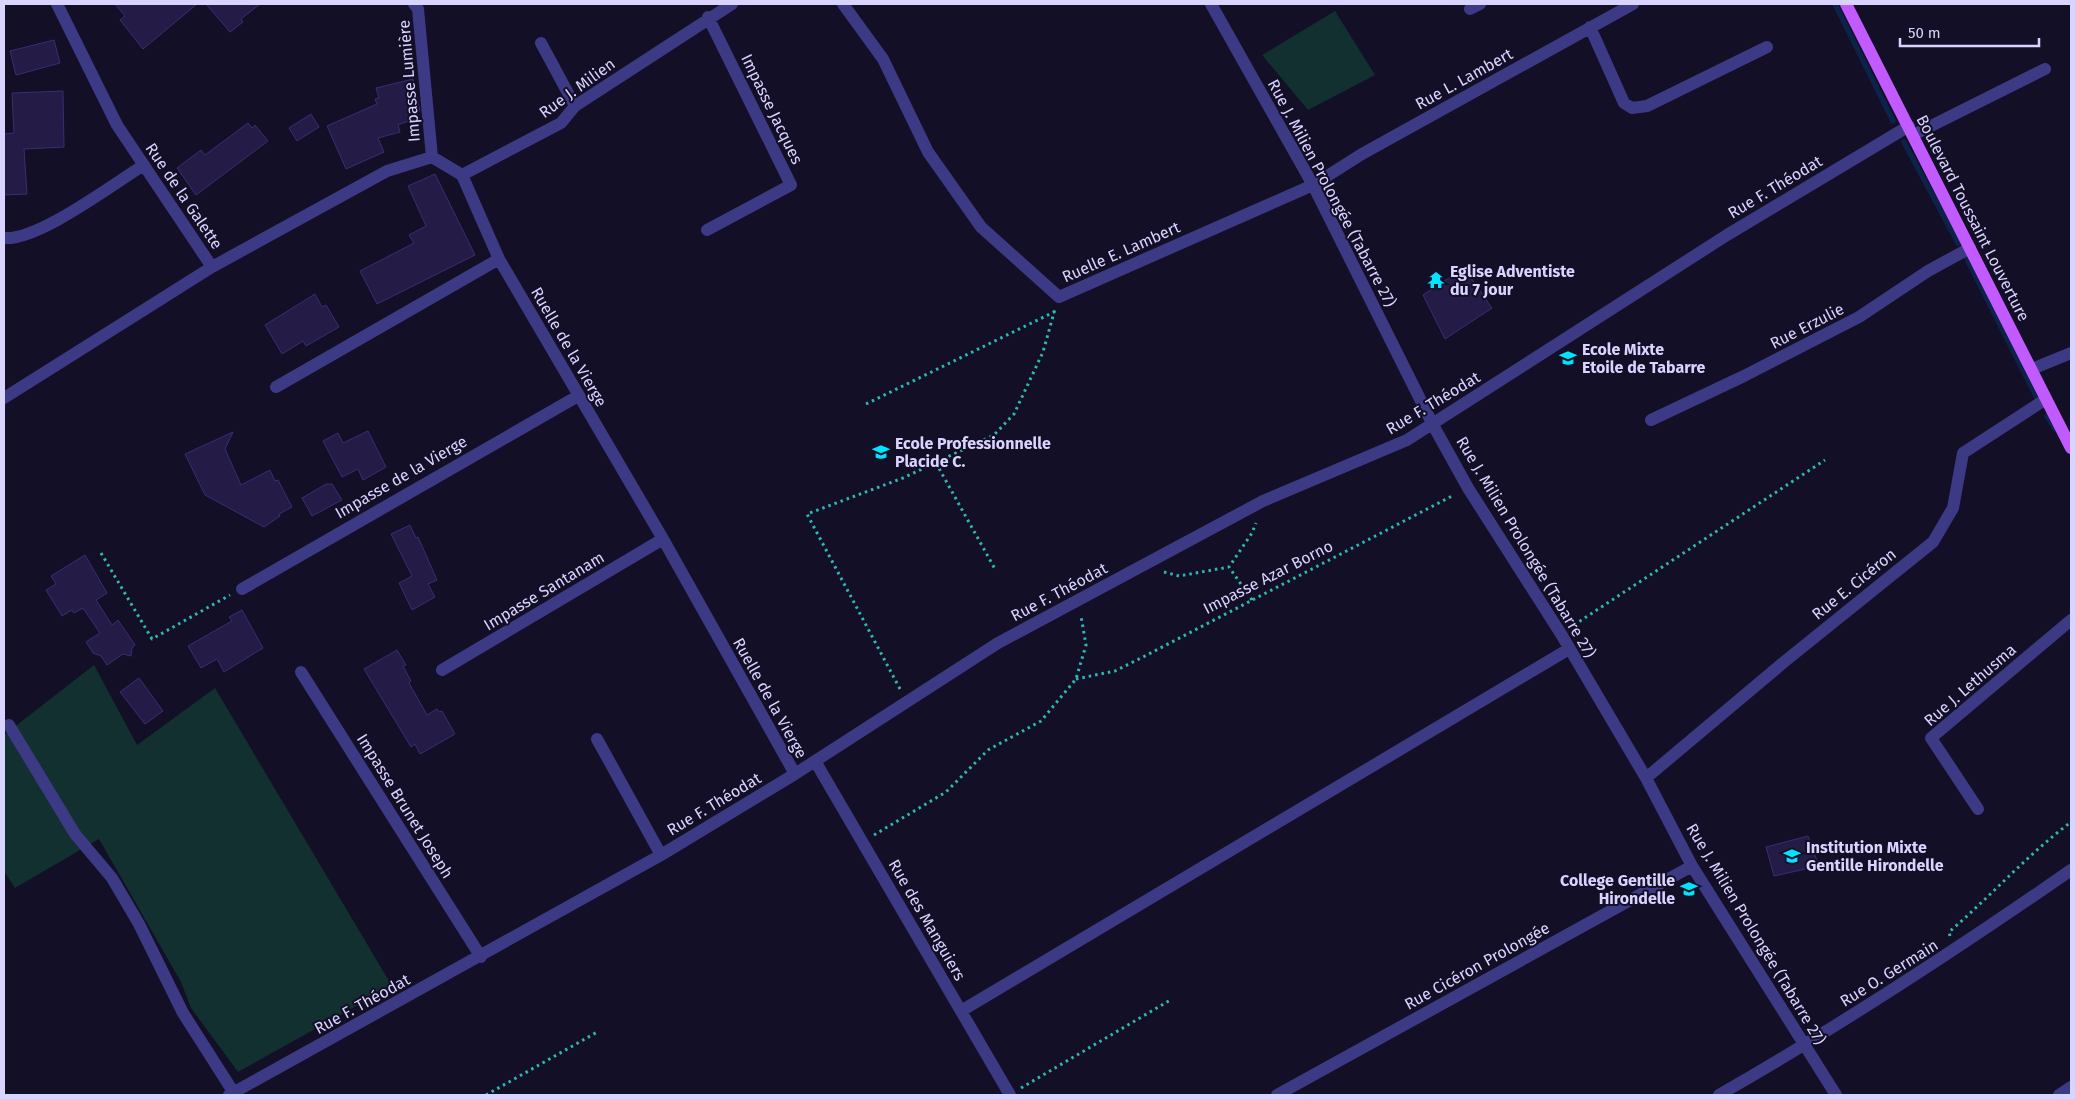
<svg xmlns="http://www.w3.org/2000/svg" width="2075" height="1099" font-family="'Fira Sans',sans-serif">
<rect width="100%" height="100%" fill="#130f26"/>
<path fill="#12302f" d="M1335 11 1375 75 1308 110 1262 55Z
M94 665 137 745 215 688 392 986 238 1072 191 1008 181 982 99 839 15 888 4 871V735Z"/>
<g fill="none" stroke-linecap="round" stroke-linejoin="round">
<path stroke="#0c2248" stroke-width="5.5" d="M1835 4 1893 121
M1904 142 1958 243
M1967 259 2037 398
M2047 416 2055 429"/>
</g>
<path fill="#241b47" stroke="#3b2d73" d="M115 4H197L143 49 120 20 125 16Z
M206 4H260L241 19 243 22 230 32Z
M54 40 60 63 16 75 10 51Z
M413 79 420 111 413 113 414 119 398 125 400 132 378 138 384 152 346 169 327 126 377 104 375 99 379 98 376 88Z
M63 91 64 147 24 149 27 194 4 195V134L14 133 12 93Z
M311 114 319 127 297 141 289 128Z
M248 123 252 128 255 125 268 141 196 195 177 168 201 150 205 155Z
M435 174 475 255 377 304 360 271 414 243 409 235 426 226 408 186Z
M1464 268 1492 308 1445 339 1423 295Z
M315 294 322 307 326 305 339 327 306 346 303 341 282 354 265 325Z
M368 431 386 467 363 480 358 469 342 477 323 441 338 433 343 443Z
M233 432 225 449 241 485 270 470 275 481 278 480 292 507 279 514 280 516 264 527 205 495 185 454Z
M326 484H332L342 500 312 516 302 498Z
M410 525 416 538 418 537 437 580 428 584 435 597 412 610 399 583 412 576 391 534Z
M85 555 107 593 96 600 112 625 118 620 135 645 132 648 131 656 123 654 107 665 101 656 93 653 86 642 100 633 83 608 74 613 72 610 62 616 46 590 56 584 51 576Z
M242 610 263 648 224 672 217 659 201 668 188 646 232 621 229 617Z
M397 650 406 665 403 666 411 681 409 683 427 715 437 709 439 712 442 711 455 734 420 754 415 744 411 747 364 669Z
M139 678 163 711 145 724 120 692Z
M1808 836 1819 866 1774 876 1766 847Z"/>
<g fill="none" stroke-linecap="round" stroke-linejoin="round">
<path stroke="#2fb8b0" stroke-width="3" stroke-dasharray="2.5 4" stroke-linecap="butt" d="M866 404 1054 312
M936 463 995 569
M101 553 152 639 230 595
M1164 572 1179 576 1229 567
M1252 600 1229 567 1252 533 1256 523
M1574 625 1825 460
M1076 679 1115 671 1145 656 1454 495
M900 689 807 514 903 478 994 435 1014 414 1043 352 1055 309
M874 835 946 792 988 750 1041 721 1076 679 1086 645 1081 616
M1950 936 1949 932C1991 896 2027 855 2071 822
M1021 1088 1172 999
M486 1095 599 1031"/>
<path stroke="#3d3a85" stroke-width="12" d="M414 4 418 9 432 157
M843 4 883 59 928 152 981 227 1059 297 1313 185 1362 154 1633 4
M1211 4 1313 185 1433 425 1468 488 1561 634 1646 778 1692 866 1836 1095
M1470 9 1480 4
M1590 27 1624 103 1632 108 1647 106 1767 47
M541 43 575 106
M1913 135 2045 69
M462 175 561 123 575 106 732 4
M707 230 791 185 708 17
M4 238C38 241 113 184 144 165
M212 267 387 171 432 157 462 175 499 259 663 539 795 774
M2032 369 2071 353
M276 387 499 259
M4 398 212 267 117 125 57 4
M1651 420 1744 376 1859 317 1928 271 1970 248
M242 589 578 396
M442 670 663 539
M301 672 481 957
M9 725 75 834 112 878 139 924 183 1013 234 1093
M597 739 661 855
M815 761 1010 1095
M1646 778 1784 662 1933 542 1953 508 1963 453 2046 399
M1978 809 1931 738 2071 620
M961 1011 1569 649
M229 1095 661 855 795 774 998 643 1263 501 1407 440 1727 235 1909 126
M1277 1095 1692 866
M1719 1095C1841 1025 1956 950 2071 870
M2059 1095 2071 1087"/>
<path stroke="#c25bff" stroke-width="12" d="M1846 4 2071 448"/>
</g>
<defs>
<g id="temple-bare" transform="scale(1.35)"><path d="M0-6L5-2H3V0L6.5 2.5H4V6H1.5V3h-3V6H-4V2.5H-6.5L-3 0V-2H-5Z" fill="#00e5ff" stroke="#130f26" stroke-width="2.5" paint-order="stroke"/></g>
<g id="school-bare" transform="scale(1.35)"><path d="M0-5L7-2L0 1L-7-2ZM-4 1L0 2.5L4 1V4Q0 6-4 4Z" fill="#00e5ff" stroke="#130f26" stroke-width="2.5" paint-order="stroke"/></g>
</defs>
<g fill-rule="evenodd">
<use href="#temple-bare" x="1436" y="280"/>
<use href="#school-bare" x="1568" y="358"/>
<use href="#school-bare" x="881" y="452"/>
<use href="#school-bare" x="1792" y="856"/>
<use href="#school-bare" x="1689" y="889"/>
</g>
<g text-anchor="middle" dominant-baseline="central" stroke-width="4" stroke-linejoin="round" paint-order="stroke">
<g font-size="16" fill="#d9d4ff" stroke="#130f26">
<text transform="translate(1464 79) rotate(-29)">Rue L. Lambert</text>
<text transform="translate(409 81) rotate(-95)">Impasse Lumière</text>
<text transform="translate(577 88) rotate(-36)">Rue J. Milien</text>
<text transform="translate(772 109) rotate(64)">Impasse Jacques</text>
<text transform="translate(1775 187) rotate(-31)">Rue F. Théodat</text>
<text transform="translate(1332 193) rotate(62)">Rue J. Milien Prolongée (Tabarre 27)</text>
<text transform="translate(184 196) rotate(56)">Rue de la Galette</text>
<text transform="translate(1973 218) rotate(63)">Boulevard Toussaint Louverture</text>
<text transform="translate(1121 252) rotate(-24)">Ruelle E. Lambert</text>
<text transform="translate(1807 326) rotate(-27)">Rue Erzulie</text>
<text transform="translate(569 347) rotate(60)">Ruelle de la Vierge</text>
<text transform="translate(1433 403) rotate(-31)">Rue F. Théodat</text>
<text transform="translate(401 477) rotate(-30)">Impasse de la Vierge</text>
<text transform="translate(1526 547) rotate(59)">Rue J. Milien Prolongée (Tabarre 27)</text>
<text transform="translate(1268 577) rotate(-27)">Impasse Azar Borno</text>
<text transform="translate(1854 584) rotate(-39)">Rue E. Cicéron</text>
<text transform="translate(544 591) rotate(-31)">Impasse Santanam</text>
<text transform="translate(1059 592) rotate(-28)">Rue F. Théodat</text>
<text transform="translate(1970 685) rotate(-41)">Rue J. Lethusma</text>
<text transform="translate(770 698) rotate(61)">Ruelle de la Vierge</text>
<text transform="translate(714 804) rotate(-31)">Rue F. Théodat</text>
<text transform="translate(405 806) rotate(58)">Impasse Brunet Joseph</text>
<text transform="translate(927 920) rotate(60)">Rue des Manguiers</text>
<text transform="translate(1756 934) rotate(59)">Rue J. Milien Prolongée (Tabarre 27)</text>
<text transform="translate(1477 966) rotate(-29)">Rue Cicéron Prolongée</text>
<text transform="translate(1889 973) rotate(-32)">Rue O. Germain</text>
<text transform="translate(362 1004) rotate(-29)">Rue F. Théodat</text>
</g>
<g font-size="16" font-weight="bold" fill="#d9d4ff" stroke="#130f26" text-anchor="start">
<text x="1450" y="271">Eglise Adventiste<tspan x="1450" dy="18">du 7 jour</tspan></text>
<text x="1582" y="349">Ecole Mixte<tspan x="1582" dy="18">Etoile de Tabarre</tspan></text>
<text x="895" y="443">Ecole Professionnelle<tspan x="895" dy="18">Placide C.</tspan></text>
<text x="1806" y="847">Institution Mixte<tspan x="1806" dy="18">Gentille Hirondelle</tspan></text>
<text x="1675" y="880" text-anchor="end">College Gentille<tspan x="1675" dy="18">Hirondelle</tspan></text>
</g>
</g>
<rect width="2075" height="1099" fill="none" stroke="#d9d4ff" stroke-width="10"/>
<path d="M1900 38v8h139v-8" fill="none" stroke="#d9d4ff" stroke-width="2.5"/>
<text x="1908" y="38" font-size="15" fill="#d9d4ff" stroke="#130f26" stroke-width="4" paint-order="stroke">50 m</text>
</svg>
